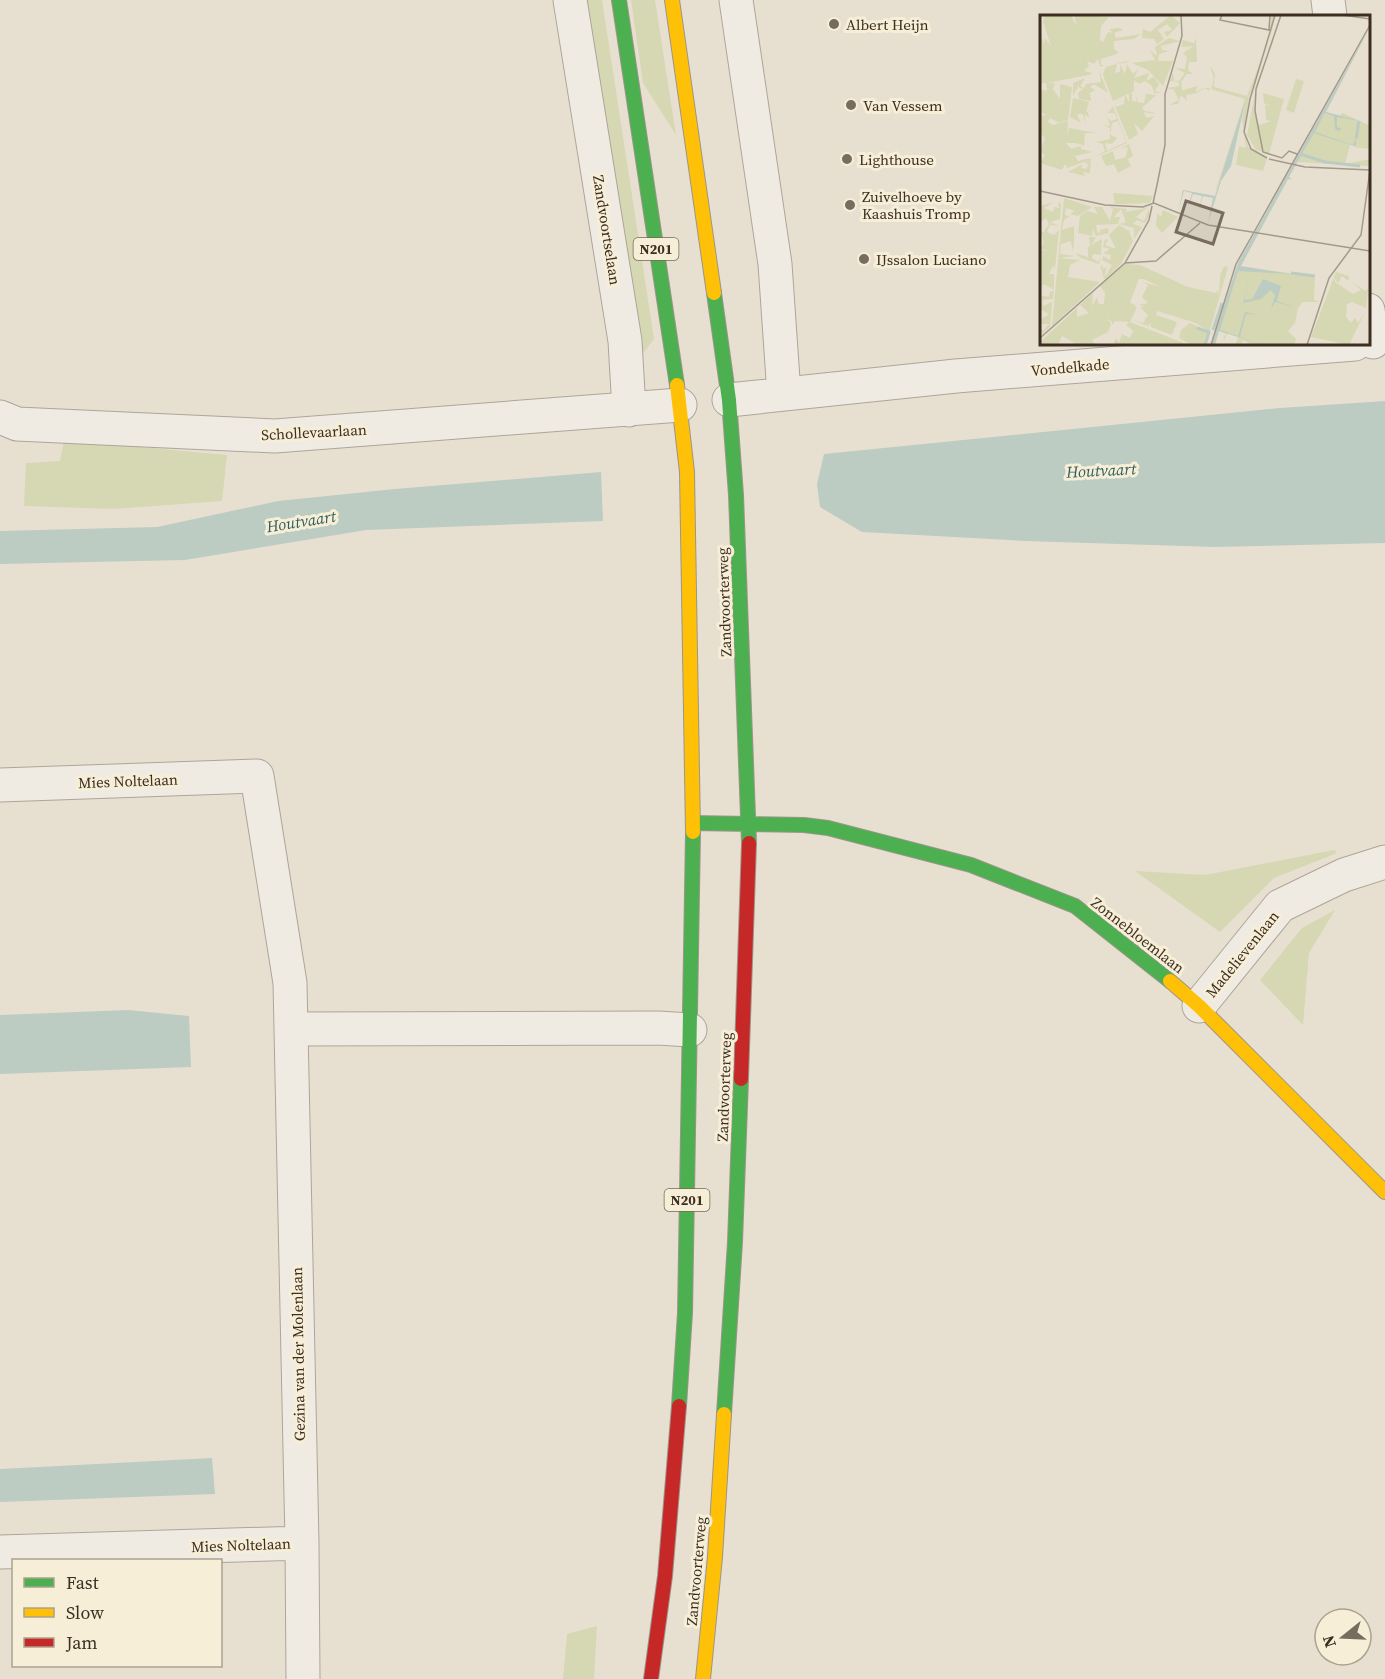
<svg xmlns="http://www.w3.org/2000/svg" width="1385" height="1679" font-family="'Source Serif 4',serif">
<rect width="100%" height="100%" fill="#e7e0d1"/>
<path fill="#d6d7b3" d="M582 0H602L654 339 638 360Z
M631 0H655L676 135 643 83Z
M64 440 227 455 222 501 114 509 24 506 26 463 60 461Z
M1334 850 1337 853 1274 878 1220 932 1135 871 1205 875Z
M1335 910 1309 953 1303 1025 1260 980 1302 928Z
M597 1626 594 1679H563L567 1634Z"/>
<path fill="#bcccc2" d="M1385 401V543L1215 547 1025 541 862 532 820 507 817 484 824 454 1280 408Z
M601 472 603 521 366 530 185 560 0 564V531L157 527 278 501 395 489Z
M128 1010 189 1016 191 1067 0 1074V1015Z
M212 1458 215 1494 0 1502V1469Z"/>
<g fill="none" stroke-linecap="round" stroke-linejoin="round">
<g stroke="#ada599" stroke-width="35">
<path id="street" d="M570 0 625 341 629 410
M736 0 775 264 784 394
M1328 0 1330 16
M1368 310 1373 342
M729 400 956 376 1355 344
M0 417 17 424 275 436 680 405
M0 785 257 776 290 983 302 1543 303 1679
M1199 1006 1280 906 1344 875 1385 862
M291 1029 658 1028 690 1030
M0 1552 302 1543"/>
</g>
<g stroke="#9c958a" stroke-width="16">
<path id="fast" d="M619 0 677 385
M714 293 729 400 736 495 749 843
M693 823 804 825 828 828 971 865 1075 906 1170 981
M679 1406 685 1313 693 832
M724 1414 735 1242 741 1079"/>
</g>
<g stroke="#9c958a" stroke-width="16">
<path id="slow" d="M672 0 714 293
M677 385 687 472 693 832
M1170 981 1199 1006 1385 1192
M703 1679 715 1557 724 1414"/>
</g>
<g stroke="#9c958a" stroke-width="16">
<path id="jam" d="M741 1079 749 843
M651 1679 665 1576 679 1406"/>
</g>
<use href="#street" stroke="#efebe3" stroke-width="33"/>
<use href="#fast" stroke="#4caf50" stroke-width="14"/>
<use href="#slow" stroke="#ffc107" stroke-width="14"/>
<use href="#jam" stroke="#c62828" stroke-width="14"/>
</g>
<g fill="#786c5e" stroke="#f7eed8" stroke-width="2">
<circle cx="834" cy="24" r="6"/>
<circle cx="851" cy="105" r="6"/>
<circle cx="847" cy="159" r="6"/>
<circle cx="850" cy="205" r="6"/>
<circle cx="864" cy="259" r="6"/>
</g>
<g text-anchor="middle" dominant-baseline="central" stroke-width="6" stroke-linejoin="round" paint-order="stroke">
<g fill="#f7eed8" stroke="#756857" stroke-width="1.5">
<rect x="633.5" y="238" width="45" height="22" rx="4.5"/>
<rect x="664.5" y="1189" width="45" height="22" rx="4.5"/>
</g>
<g font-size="14" font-weight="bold" fill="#3d2e20">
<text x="656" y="249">N201</text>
<text x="687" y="1200">N201</text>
</g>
<g font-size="15" fill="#3d2e20" stroke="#f7eed8" text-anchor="start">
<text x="846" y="24">Albert Heijn</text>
<text x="863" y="105">Van Vessem</text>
<text x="859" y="159">Lighthouse</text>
<text x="862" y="196">Zuivelhoeve by<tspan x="862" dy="17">Kaashuis Tromp</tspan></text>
<text x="876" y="259">IJssalon Luciano</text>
</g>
<g font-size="15" fill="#3d2e20" stroke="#f7eed8">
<text transform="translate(607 230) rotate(81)">Zandvoortselaan</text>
<text transform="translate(1070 367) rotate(-5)">Vondelkade</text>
<text transform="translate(314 432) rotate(-3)">Schollevaarlaan</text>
<text transform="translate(724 602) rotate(-92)">Zandvoorterweg</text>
<text transform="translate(128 781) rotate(-2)">Mies Noltelaan</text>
<text transform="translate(1138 935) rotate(38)">Zonnebloemlaan</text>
<text transform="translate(1242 954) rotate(-51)">Madelievenlaan</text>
<text transform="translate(724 1087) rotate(-88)">Zandvoorterweg</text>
<text transform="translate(298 1354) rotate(-91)">Gezina van der Molenlaan</text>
<text transform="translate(241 1545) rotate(-2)">Mies Noltelaan</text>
<text transform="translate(696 1571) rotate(-85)">Zandvoorterweg</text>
</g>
<g font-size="16" font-style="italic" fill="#2f5d5a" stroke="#f7eed8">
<text transform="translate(1101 470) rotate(-3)">Houtvaart</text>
<text transform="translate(301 521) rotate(-9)">Houtvaart</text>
</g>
</g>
<g transform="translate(1040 15)">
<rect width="330" height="330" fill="#e7e0d1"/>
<path d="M5 0H31L36 11 35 0 69 2 61 11 60 25 63 27 68 17 73 18 69 14 80 13 83 15 74 18 76 23 101 19 94 24 74 26V34L79 38 61 44V50H65L60 52 58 44 54 49 47 46 49 51 44 56 53 58 49 60 7 68H15L13 74 20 84V69L32 72 28 105 19 108 10 103 8 107 13 110 28 106 27 122 29 113 57 118H45L44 132 43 130 35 128H26L31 134 41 131V134L52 137 35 141 38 146 51 143 50 158 43 157 45 161 28 157 43 149 41 153 46 154 49 149 44 148 49 145 27 153 25 149 22 155 0 148 5 140 0 136 5 123 0 118V101L7 100 0 97V74L7 76 6 68H0L1 20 4 29 5 23 11 31 3 7ZM131 0 140 8 127 22 124 17 132 15 127 9 118 15 124 24 117 29 114 24 102 23 103 14 110 17ZM231 0H235L233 12 227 32 209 82 207 81 209 83 204 113 208 132 227 144 223 156 196 150 199 131 206 133 202 104 206 84 187 151 175 177 205 84 171 74 174 64 170 51 175 59 174 72 207 81 230 22ZM129 23 140 26 121 31 122 35 129 36 137 34 119 39 118 46H133L123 71 108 55 92 48 115 45 110 35 117 41 115 32ZM156 23 157 47H149L148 55 153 59H147L141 67 142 75 136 77 158 71 155 77 164 73H170L169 76 165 73 156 78 146 80 147 86 141 80 138 89 129 90 139 85 134 75 127 73 139 71V67L130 66 133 57 134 66H139L145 58 134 53 145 54 147 42 143 38 154 31 141 32 143 25 154 28ZM86 46 89 47 77 49 75 58 80 57V49L85 59 87 49 93 59 99 53 94 63 109 58 106 66 114 62 119 69 115 76 121 78H114L112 71 105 66 99 69 94 65V76L73 86 61 55 63 59 66 52ZM59 56 68 78 54 69 50 72 55 75 50 78 51 86 39 84 38 78 43 74 39 73V70L33 81V68L45 63 40 71 44 73 46 69 61 67ZM256 64 264 66 254 98 246 95ZM216 73 214 90 219 110 232 106 226 105 225 90 230 91 224 88 223 78 244 84 229 139 216 135 207 120ZM89 78H92V86L96 87 98 78 97 87 104 88 106 79 116 80 102 93 105 96 112 97 116 99 103 97 107 103 114 101 102 116 94 108 98 119 89 125 74 89 76 92 84 89 85 79 89 87ZM33 83 49 87 46 97 54 95 48 97 49 103 45 99V109L43 99H37L41 108 30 102ZM73 91 87 128 53 143 65 136 63 129 56 127 70 124V113L63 110 70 111 67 102 71 106 77 104 75 98H68ZM78 106 86 127 67 136 65 128 72 129 77 123 70 119 72 108ZM286 97 299 101 303 98 330 111V134L312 132H317L280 119 310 130 305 149 330 144 328 151 257 147ZM89 129 93 141 88 144 91 151 78 158 74 149 66 151 61 141 73 136 75 145 86 142 88 132 81 133ZM73 179 74 178 113 181 110 188 85 189H75ZM24 183 52 192 38 201 30 199 35 196 26 193 25 200 30 201 24 205 22 215 34 211V229L33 237 31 226 21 229 20 239 35 241 19 243 40 245 30 250 28 262 60 267 12 311ZM14 187 4 193 13 197 15 192 19 193 18 187 21 189 20 204 10 207 19 211 10 210 7 217 14 220 19 215 15 254 13 251 9 259H14V275L4 269 0 273V234L11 237 0 233 4 228 0 216 4 217 9 209 6 203 0 208V200L1 191ZM54 192H62L70 206 73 194 70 192 87 194 85 197 107 193 96 202 104 206 109 194V201L105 208 97 205 93 209 102 212 94 224V213L79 209 86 207 81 194 74 202H80L78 209 56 210 58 220V216L60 219V215L68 213 69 218 56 221 53 214 52 221 38 218 40 201 47 196 58 199ZM123 195 138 202 122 218 116 211 117 198 121 202ZM79 210 89 216 93 226 81 249 65 264H64L61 253 62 249 63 254 66 252 65 262 72 250 62 245 63 241 70 245 71 240 63 238 70 234 63 232 65 224 68 225 65 230 76 234 69 220ZM49 222H56L51 230 62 224 61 240 53 239 52 243 58 247 61 241 59 249 41 243 35 238 48 242V233L43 236 50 231ZM85 249 100 250 148 272 176 278 177 275 179 279 180 261 184 251 188 252 166 329 151 330 139 323 141 315 150 308 168 316 156 308 117 296 116 300 137 307 132 320 111 312 110 308 108 311 92 305 103 308 108 300 100 292H105L99 290 108 288 102 282 108 270 102 267 120 272 104 264H99L90 287 97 292 90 307 149 330H73L76 323 79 328 82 319 90 323 93 316 86 310 89 307 75 306 72 310V307L67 303 71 309 68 317 52 325 55 330H27L35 328 22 321 18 330H1V326L37 293V302L49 298 40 290 53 278 52 291 57 282 59 289H64L65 278 60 271ZM199 252 275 261 274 285 280 287H263L258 293 255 308 248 316 256 324 254 330H211L203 325 201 330H195L198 322 187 318 185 324H183L186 319 178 315ZM296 257 309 261V263L308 266 302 261 298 268 294 262 295 267 313 279 321 275 311 266 325 276 328 274 326 293 312 287 307 289 306 302 311 308 315 303 318 308 325 297 309 330 271 322ZM10 276H14L13 284 2 285 3 291 12 287 10 312 2 319 0 311 3 316 9 309H0V305L9 299 0 294V280L9 282Z" fill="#d6d7b3" fill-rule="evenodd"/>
<path d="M330 12 286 97 320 106 297 102V112L302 114 298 116 295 114 294 101 285 98 275 117 313 130 316 124V130L314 131 274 118 249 162 252 165 248 164 201 251 251 259 198 256 180 315 198 321 205 297 217 300 206 299 200 322 224 330 179 316 175 330H171L198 248ZM206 83 191 151 181 166 168 208 173 183 163 181 159 195 162 181 153 179 148 192 152 178 144 176 138 197 143 175 175 181ZM210 258 204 285 212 284 223 264 241 271 237 286 254 292 235 287 231 294 235 280 231 275 221 284 203 288Z" fill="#bcccc2"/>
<path fill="none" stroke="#bcccc2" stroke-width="3" d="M316 124 319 106M260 139 285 147 320 151M251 258 275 261M157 313 169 317 165 330M173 315 182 288"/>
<path fill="none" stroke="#a3998a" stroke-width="1.5" d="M182 0 180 5 229 15 230 0M241 0 216 74 215 96 223 137 242 143 249 136 257 139M303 0 330 4M227 143 211 134 204 117 210 84 235 0M229 144 265 152 330 155M117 170 125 130V79L142 21 141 0M0 176 65 190 103 192 114 188 168 210 330 236M113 188 117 170M213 219 330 10M85 248 116 246 160 208M0 323 85 248 109 205 112 191M171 330 196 249 213 219M267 330 289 263 321 220 330 155"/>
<path fill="#786c5e" fill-opacity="0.15" stroke="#786c5e" stroke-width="3" d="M146 186 183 198 173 229 136 217Z"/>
<rect width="330" height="330" fill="none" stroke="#3d2e20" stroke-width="3"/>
</g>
<rect x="12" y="1559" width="210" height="108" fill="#f7eed8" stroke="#ada18e" stroke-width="1.5"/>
<rect x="24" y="1578" width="30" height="9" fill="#4caf50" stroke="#ada18e" stroke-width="1.5"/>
<text x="66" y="1589" font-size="18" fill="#3d2e20">Fast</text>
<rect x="24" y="1608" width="30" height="9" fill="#ffc107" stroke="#ada18e" stroke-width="1.5"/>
<text x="66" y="1619" font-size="18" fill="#3d2e20">Slow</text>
<rect x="24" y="1638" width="30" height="9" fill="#c62828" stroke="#ada18e" stroke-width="1.5"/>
<text x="66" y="1649" font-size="18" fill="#3d2e20">Jam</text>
<g transform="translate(1343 1637) rotate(252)"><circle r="28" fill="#f7eed8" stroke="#ada18e" stroke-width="1.5"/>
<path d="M0-4.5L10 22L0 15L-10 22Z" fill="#786c5e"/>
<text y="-9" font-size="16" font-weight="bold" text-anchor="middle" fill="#3d2e20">N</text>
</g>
</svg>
